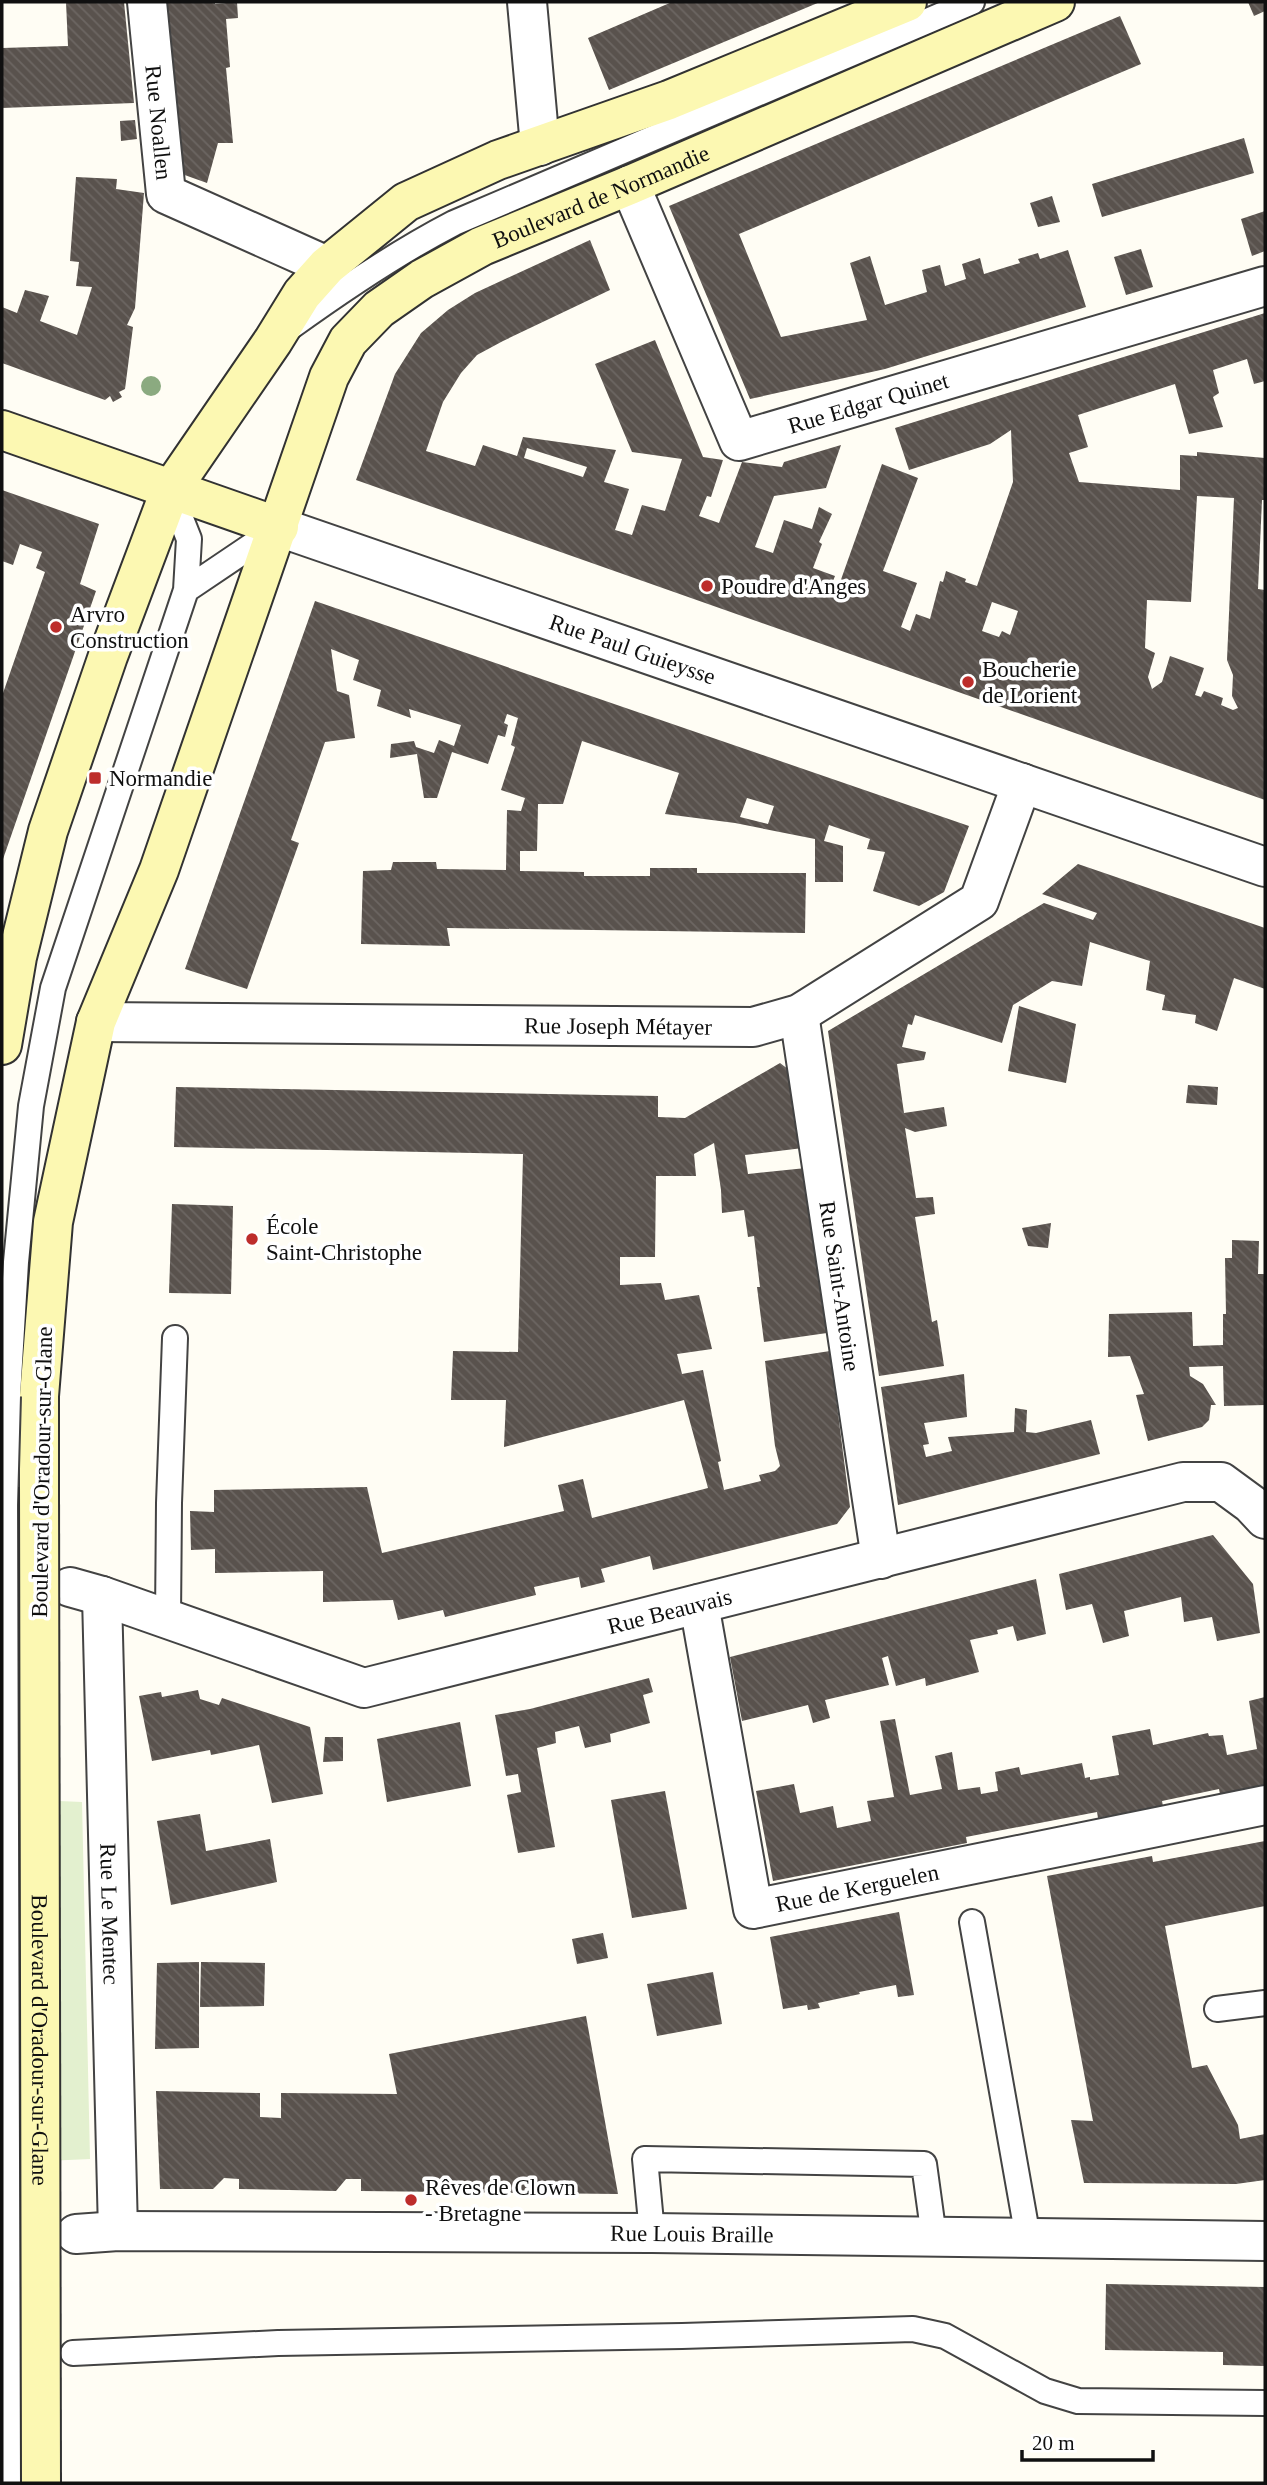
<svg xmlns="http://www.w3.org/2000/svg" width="1267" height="2485" font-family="'Times New Roman',serif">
<defs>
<pattern id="building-back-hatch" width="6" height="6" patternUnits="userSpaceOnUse" patternTransform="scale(1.75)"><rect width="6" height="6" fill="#59524d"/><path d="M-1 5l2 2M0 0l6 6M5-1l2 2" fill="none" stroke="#6c6662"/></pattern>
</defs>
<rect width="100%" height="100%" fill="#fffdf4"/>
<path fill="#e3f0cf" d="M2 1659 58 1662 59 1801 82 1802 90 2159 2 2163Z"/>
<path fill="url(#building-back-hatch)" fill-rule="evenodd" d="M66 2H124L134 103 2 108V48L68 46Z
M162 2H215V4L237 2 238 18 226 19 230 67 226 68 233 143H218L207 183 179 173Z
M672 2H820L609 90 588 38Z
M1248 2H1265V11L1254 16Z
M1120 16 1141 64 739 234 781 337 867 320 850 263 870 256 885 305 927 292 922 270 940 265 945 286 966 279 962 264 980 258 984 274 1020 263 1018 259 1038 253 1040 259 1068 250 1086 307 885 369 750 399 669 206Z
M135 120 137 139 121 141 120 121Z
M1244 138 1254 173 1102 217 1092 184Z
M76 177 117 179 116 189 144 193 135 308 127 325 133 327 125 389 119 392 122 397 113 402 110 396 105 400 2 363V307L17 313 25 290 49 296 40 321 77 335 92 287 76 286 79 262 70 261Z
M1052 196 1060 222 1038 227 1030 203Z
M1265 211V251L1252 256 1241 219Z
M590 240 610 290 503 341 477 355 461 373 443 402 426 451 475 466 483 445 517 456 523 437 616 450 604 482 629 489 615 530 632 535 642 505 665 511 682 459 632 452 595 364 655 340 703 457 723 460 711 497 707 496 699 516 719 523 742 462 782 467 784 462 841 445 826 488 774 496 755 547 773 553 784 520 812 529 819 507 832 514 819 542 822 544 813 568 835 576 831 586 838 588 882 464 918 478 883 571 917 583 901 627 910 631 916 614 930 619 940 581 943 582 946 571 966 579 965 582 977 586 1013 482 1011 430 990 444 909 470 895 428 1265 313V381L1254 384 1247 359 1213 370 1219 393 1213 397 1223 427 1189 434 1175 384 1078 415 1088 447 1069 453 1079 482 1180 490V455L1197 456V452L1265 458V500H1262L1258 589 1265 590V800L356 480 395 374 421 333 448 310 475 293ZM527 448 587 467 583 477 524 458ZM1197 496 1234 498 1227 660 1233 675 1232 696 1238 708 1233 710 1221 705 1223 698 1204 691 1201 697 1195 695 1204 668 1170 656 1162 682 1152 689 1148 677 1155 653 1145 648 1147 600 1191 602ZM992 602 1018 611 1010 635 1002 631 999 637 982 631Z
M1141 249 1153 287 1126 295 1114 257Z
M2 490 99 524 80 584 96 591 2 862V696L45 572 36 568 42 552 20 544 13 565 2 561Z
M315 601 969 826 944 892 919 906 873 891 885 852 867 849 870 839 829 825 824 841 843 846V882H815V839L735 823 665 814 679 773 582 741 563 804H538L537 851H520V871L584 872V876H650V868H697V873H806L805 933 447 928 450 946 361 944 363 871 391 870 393 862H436L437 869 506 870 507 810 521 811 525 798 501 790 515 747 511 745 518 718 507 714 504 723 508 725 505 737 498 735 488 764 452 752 437 798H424L417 754 390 758 391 744 414 741 416 747 434 753 439 740 454 746 461 725 409 709 411 718 377 706 381 690 353 680 359 660 331 649 337 691 349 695 355 738 325 742 291 840 299 843 247 989 185 969ZM747 798 774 806 768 824 740 817Z
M1078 864 1265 928V989L1234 978 1217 1031 1195 1023 1196 1015 1162 1010 1165 995 1146 990 1150 961 1090 942 1082 986 1052 981 1013 1005 1002 1043 915 1015 912 1025 908 1024 902 1047 926 1052 924 1060 897 1064 904 1113 944 1107 947 1126 915 1132 905 1128 916 1198 933 1197 935 1214 915 1217 932 1322 937 1320 944 1366 879 1376 828 1031 1044 903 1093 920 1097 913 1042 894Z
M1019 1006 1076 1024 1066 1083 1008 1071Z
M780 1063 793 1073 803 1148 745 1155 748 1174 806 1168 827 1333 764 1342 757 1287H760L754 1236 748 1237 744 1210 722 1213 721 1190 714 1143 694 1154 696 1176H656L655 1257H620V1285L661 1283 665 1300 699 1295 712 1349 677 1354 682 1374 703 1370 721 1461 718 1462 724 1490 761 1481 759 1475 775 1471 780 1466 775 1446 765 1361 830 1351 850 1507 837 1524 653 1570 650 1556 601 1569 605 1582 581 1588 579 1577 534 1587 536 1595 445 1617 443 1610 398 1620 393 1600 323 1602V1571L215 1573V1549L191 1550 190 1511 214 1512V1490L367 1487 382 1553 564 1511 558 1485 583 1479 592 1518 708 1488 684 1400 504 1447 506 1400H451L453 1351 518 1352 523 1154 174 1147 176 1087 658 1096V1117L685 1118Z
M1188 1085 1218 1087 1217 1105 1186 1103Z
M172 1204 233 1206 231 1294 169 1293Z
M1051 1223 1048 1248 1028 1246 1022 1228Z
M1232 1240 1259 1241 1258 1274H1265V1405L1224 1406 1223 1366 1189 1367 1190 1376 1203 1384 1216 1405H1211L1209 1420 1202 1427 1148 1441 1136 1395 1144 1394 1130 1356 1108 1357 1109 1314 1192 1312 1193 1346 1223 1345V1314H1226L1225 1258H1232Z
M964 1374 967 1417 924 1423 929 1444 923 1445 926 1457 952 1451 948 1437 1014 1432 1015 1408 1027 1410 1026 1432 1036 1433 1091 1420 1100 1454 898 1505 881 1387Z
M1213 1535 1253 1584 1260 1633 1217 1641 1212 1617 1184 1622 1181 1597 1124 1611 1129 1636 1103 1643 1092 1604 1066 1610 1059 1574Z
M1036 1579 1046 1634 1017 1641 1013 1626 997 1630 998 1634 970 1640 979 1672 926 1686 925 1678 896 1686 888 1656 882 1658 889 1685 825 1700 830 1718 813 1723 808 1705 742 1721 730 1657Z
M649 1678 653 1692 643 1695 650 1723 610 1734 611 1742 585 1748 579 1726 555 1732 556 1743 537 1748 555 1847 518 1853 507 1795 521 1792 518 1774 506 1776 495 1715 530 1709Z
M198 1690 200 1699 219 1705 222 1698 310 1727 323 1794 272 1803 259 1745 211 1755 210 1750 152 1761 139 1696 161 1692 162 1697Z
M1265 1697V1786L1220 1794 1219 1789 1162 1801 1163 1806 1098 1818 1097 1812 966 1837 967 1843 773 1881 756 1791 794 1784 800 1813 833 1806 837 1828 871 1821 867 1801 894 1797 880 1721 895 1719 910 1795 942 1789 935 1756 952 1752 958 1790 980 1787 981 1794 998 1791 995 1772 1019 1767 1021 1775 1082 1763 1085 1778 1090 1777V1780L1119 1775 1112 1736 1150 1729 1153 1745 1208 1733 1209 1736 1223 1735 1227 1755 1257 1749 1249 1701Z
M460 1722 471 1786 387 1802 377 1739Z
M325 1737H343V1761L323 1762Z
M665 1791 687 1909 632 1918 611 1800Z
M200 1814 206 1851 270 1839 277 1882 171 1905 157 1821Z
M1265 1841V1906L1165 1926 1192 2068 1207 2065 1238 2125 1240 2139 1265 2134V2180L1236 2184 1084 2183 1071 2120 1093 2121 1047 1876 1152 1856 1153 1862Z
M899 1912 914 1995 898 1997 896 1985 859 1992 860 1994 818 2003 820 2008 808 2010 807 2005 783 2009 770 1937Z
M603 1933 608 1958 577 1964 572 1939Z
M199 1962V2048L155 2049 157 1963Z
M201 1962 265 1963 264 2006 200 2007Z
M713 1972 722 2024 657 2036 647 1984Z
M586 2016 618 2194 361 2191V2179H346L336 2191 239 2189V2179L224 2178 213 2189H160L156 2091 260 2093V2117L281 2118V2093L397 2094 389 2054Z
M1106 2284 1265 2287V2366L1223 2365V2352L1105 2350Z"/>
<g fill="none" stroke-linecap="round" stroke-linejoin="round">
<g stroke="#434343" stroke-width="28">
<path id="lane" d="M289 328C343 289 396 253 454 223L972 2
M186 590 278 528
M8 1396 16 1262 31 1106 53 988 186 590 189 539 170 491
M168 1619 169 1503 175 1338
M972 1922 1028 2238
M1217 2009 1265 2003
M652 2233 645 2159 924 2164 934 2237
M73 2353 278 2343 682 2336 913 2329 945 2336 1045 2391 1078 2401 1265 2403"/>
</g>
<g stroke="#434343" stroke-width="42">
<g id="street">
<path id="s1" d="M147 2 166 194 327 266"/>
<path d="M527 2 540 146"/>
<path id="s2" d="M630 185 739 441 1265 286"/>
<path id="s3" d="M279 527 1265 867"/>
<path id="s4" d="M799 1014 881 1559"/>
<path id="s5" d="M96 1022 753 1027 799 1014 979 901 1022 783"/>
<path id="s6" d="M70 1587 102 1596 364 1688 1183 1482H1221L1251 1504 1265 1519"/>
<path id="s7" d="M102 1596 118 2231"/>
<path id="s8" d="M699 1604 753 1909 1265 1805"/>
<path id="s9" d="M76 2234 118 2231 652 2233 1265 2241"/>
</g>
</g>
<g stroke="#323232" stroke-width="42">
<g id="secondary">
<path d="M2 430 279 527"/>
<path d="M2 1045 17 957 48 831 108 656 170 491 273 341 302 294 327 266 406 202 498 160 669 100 907 2"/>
<path id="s10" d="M39 1487V1396L53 1222 96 1022 159 870 329 377 348 341 379 309 422 279 482 246 630 185 1055 2"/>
</g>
</g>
<use href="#lane" stroke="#fff" stroke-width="24"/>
<use href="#street" stroke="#fff" stroke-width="38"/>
<use href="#secondary" stroke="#fcf8b2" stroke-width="38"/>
<g stroke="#434343" stroke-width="28" stroke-linecap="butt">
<path id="lane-bridge" d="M8 1396 5 1505 8 2483"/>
</g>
<g stroke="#323232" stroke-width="42" stroke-linecap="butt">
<g id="secondary-bridge">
<path id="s11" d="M39 1487 41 2483"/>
</g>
</g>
<use href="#lane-bridge" stroke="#fff" stroke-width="24"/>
<use href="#secondary-bridge" stroke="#fcf8b2" stroke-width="38"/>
</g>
<circle fill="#8baa80" cx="151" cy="386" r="10"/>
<g fill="#bd2d2b" stroke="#fff" stroke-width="2.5">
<circle cx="707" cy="586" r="7"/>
<circle cx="56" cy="627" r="7"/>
<circle cx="968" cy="682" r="7"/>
<rect x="88" y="771" width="14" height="14" rx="3.5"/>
<circle cx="252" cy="1239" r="7"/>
<circle cx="411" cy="2200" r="7"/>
</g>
<g text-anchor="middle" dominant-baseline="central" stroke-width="7" stroke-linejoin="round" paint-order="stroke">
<g font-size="23" fill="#101010" stroke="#fff">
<text stroke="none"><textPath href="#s1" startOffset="121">Rue Noallen</textPath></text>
<text stroke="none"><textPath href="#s10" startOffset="1491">Boulevard de Normandie</textPath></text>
<text stroke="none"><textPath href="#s2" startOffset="413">Rue Edgar Quinet</textPath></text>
<text stroke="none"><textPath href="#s3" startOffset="374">Rue Paul Guieysse</textPath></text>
<text stroke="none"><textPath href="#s5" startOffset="522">Rue Joseph Métayer</textPath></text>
<text stroke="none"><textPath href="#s4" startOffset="275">Rue Saint-Antoine</textPath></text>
<text transform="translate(42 1472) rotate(-89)">Boulevard d'Oradour-sur-Glane</text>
<text stroke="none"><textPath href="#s6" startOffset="626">Rue Beauvais</textPath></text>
<text stroke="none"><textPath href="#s8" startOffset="416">Rue de Kerguelen</textPath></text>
<text stroke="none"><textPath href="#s7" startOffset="318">Rue Le Mentec</textPath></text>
<text stroke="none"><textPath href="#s11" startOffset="553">Boulevard d'Oradour-sur-Glane</textPath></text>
<text stroke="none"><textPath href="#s9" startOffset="616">Rue Louis Braille</textPath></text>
</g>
<g font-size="23" fill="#101010" stroke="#fff" text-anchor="start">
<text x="721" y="586">Poudre d'Anges</text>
<text x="70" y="614">Arvro<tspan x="70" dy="26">Construction</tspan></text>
<text x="982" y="669">Boucherie<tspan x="982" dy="26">de Lorient</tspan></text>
<text x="109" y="778">Normandie</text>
<text x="266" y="1226">École<tspan x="266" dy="26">Saint-Christophe</tspan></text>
<text x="425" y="2187">Rêves de Clown<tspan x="425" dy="26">- Bretagne</tspan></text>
</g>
</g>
<rect width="1267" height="2485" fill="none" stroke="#101010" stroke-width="7"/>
<path d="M1022 2450v10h131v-10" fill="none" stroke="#101010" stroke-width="3.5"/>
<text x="1032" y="2450" font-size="21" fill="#101010" stroke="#ffffff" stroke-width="5" paint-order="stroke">20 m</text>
</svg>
